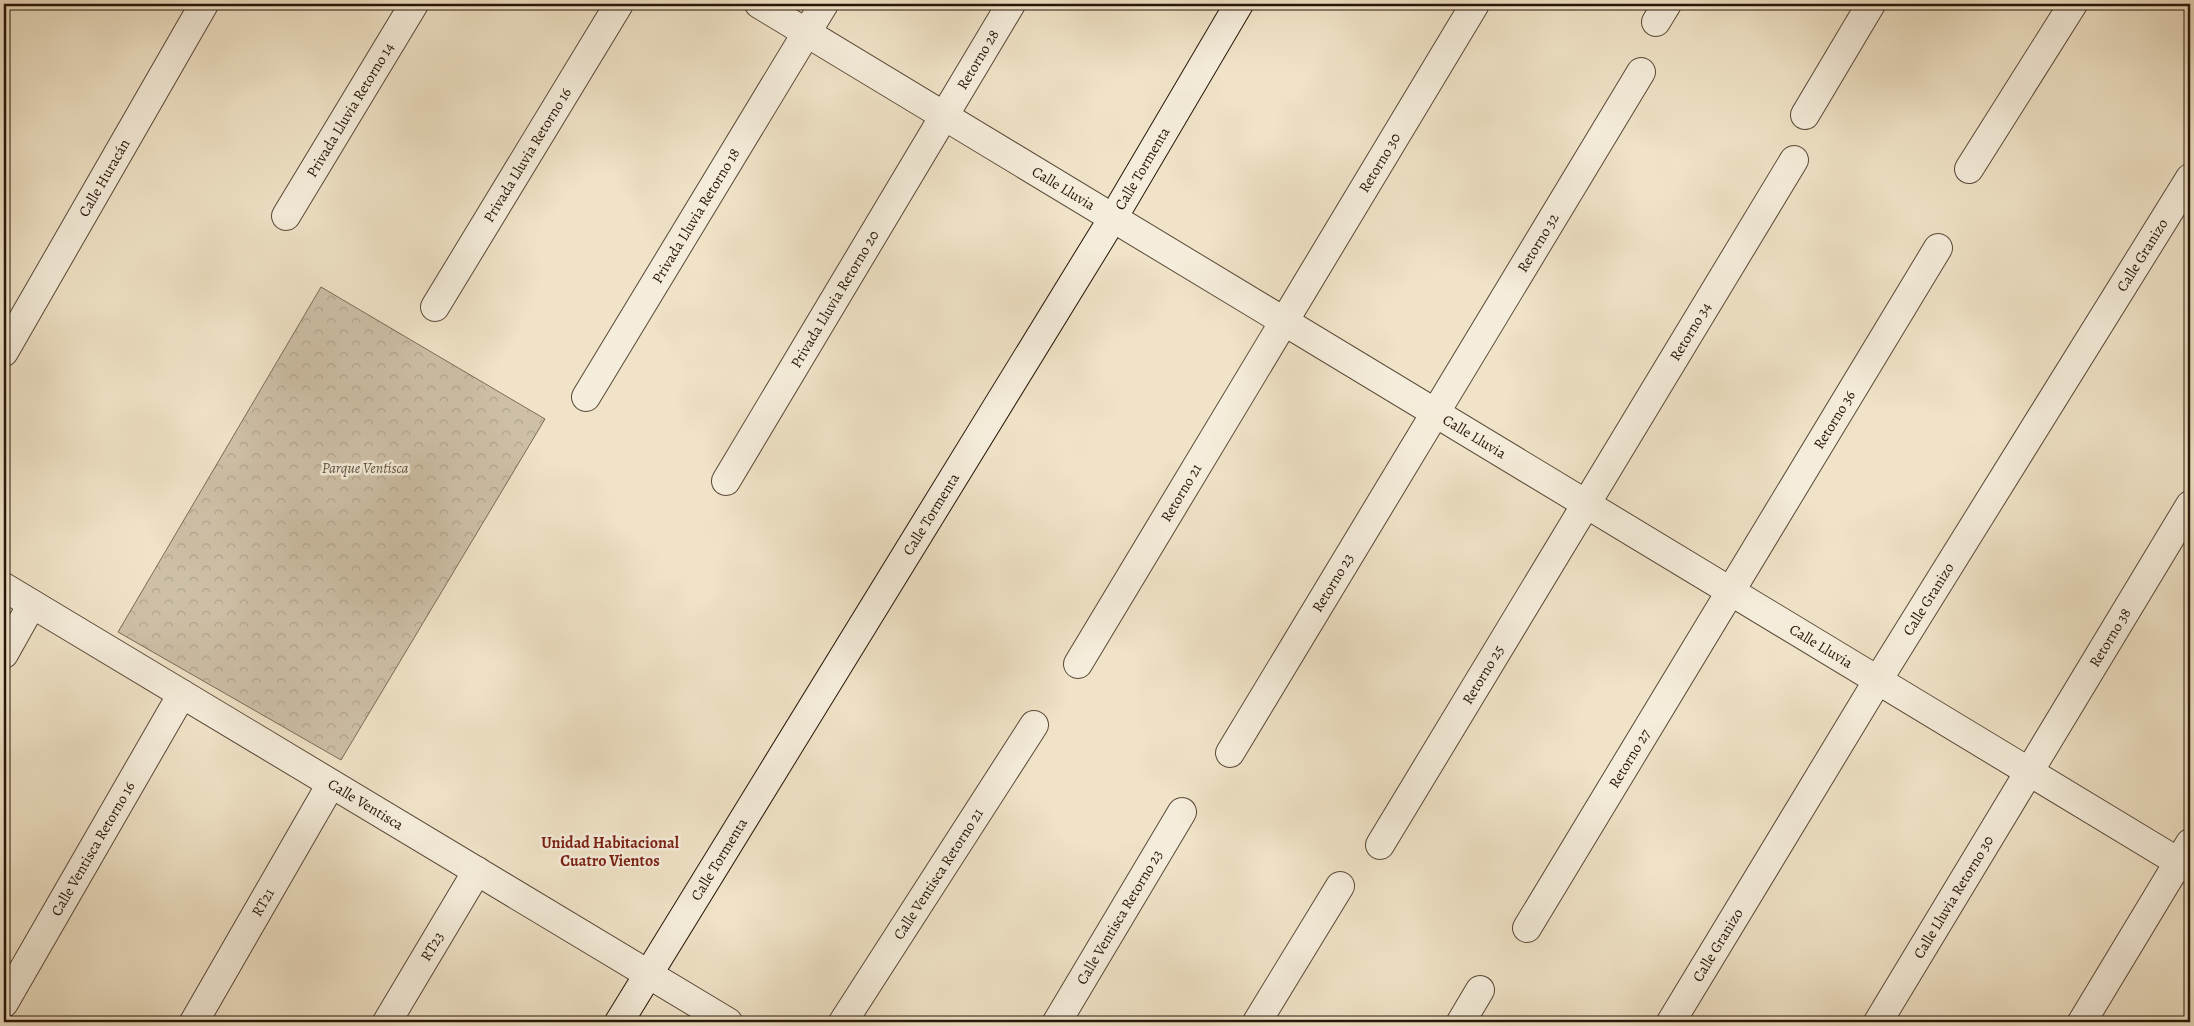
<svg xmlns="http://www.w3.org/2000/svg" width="2194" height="1026" font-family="Alegreya,serif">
<defs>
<pattern id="forest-crowns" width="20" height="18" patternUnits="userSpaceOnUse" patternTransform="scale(1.25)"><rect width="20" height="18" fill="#cec0a7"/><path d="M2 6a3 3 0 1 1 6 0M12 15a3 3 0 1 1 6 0" fill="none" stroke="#b1a48e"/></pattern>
</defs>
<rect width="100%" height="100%" fill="#f0e3c7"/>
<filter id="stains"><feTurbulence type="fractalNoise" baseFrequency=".004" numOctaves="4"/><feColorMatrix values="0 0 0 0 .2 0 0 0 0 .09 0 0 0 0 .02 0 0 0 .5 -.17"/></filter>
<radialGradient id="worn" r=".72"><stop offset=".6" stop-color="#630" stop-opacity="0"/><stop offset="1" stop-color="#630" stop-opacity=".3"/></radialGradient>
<path fill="url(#forest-crowns)" stroke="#7a6a58" d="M321 287 545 419 341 760 118 632Z"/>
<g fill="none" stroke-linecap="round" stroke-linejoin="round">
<g stroke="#594838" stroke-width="30">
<g id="street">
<path id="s1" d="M759 4 2190 869"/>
<path d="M1656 22 1667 4"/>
<path d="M1805 115 1871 4"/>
<path d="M1969 169 2073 4"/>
<path id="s2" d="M286 216 414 4"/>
<path id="s3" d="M435 307 619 4"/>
<path id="s4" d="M4 352 204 4"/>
<path id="s5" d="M586 397 824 4"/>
<path id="s6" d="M726 481 1011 4"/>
<path id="s7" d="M4 587 728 1022"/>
<path d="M4 654 32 604"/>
<path id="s8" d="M1078 664 1475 4"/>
<path id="s9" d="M1230 753 1641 72"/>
<path id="s10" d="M1380 845 1794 160"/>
<path id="s11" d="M1527 928 1938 248"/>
<path id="s12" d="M4 1003 182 694"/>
<path id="s13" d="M194 1022 331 784"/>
<path id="s14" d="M387 1022 477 871"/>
<path id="s15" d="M843 1022 1034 725"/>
<path id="s16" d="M1057 1022 1182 812"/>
<path d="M1257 1022 1340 886"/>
<path d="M1461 1022 1480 990"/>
<path id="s17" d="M1671 1022 1878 680 2190 178"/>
<path id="s18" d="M1878 1022 2190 505"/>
<path d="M2082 1022 2190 843"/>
</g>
</g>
<g stroke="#271508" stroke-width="30">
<g id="secondary">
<path id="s19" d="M619 1022 1113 218 1239 4"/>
</g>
</g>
<use href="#street" stroke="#f5eddb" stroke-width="28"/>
<use href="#secondary" stroke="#f5eddb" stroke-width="28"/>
</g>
<g text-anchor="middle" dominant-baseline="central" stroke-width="5" stroke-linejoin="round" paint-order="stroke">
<g font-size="15" fill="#271508" stroke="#f5eddb">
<text stroke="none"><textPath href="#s6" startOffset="491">Retorno 28</textPath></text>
<text stroke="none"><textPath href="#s2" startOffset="124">Privada Lluvia Retorno 14</textPath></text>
<text stroke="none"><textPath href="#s3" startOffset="178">Privada Lluvia Retorno 16</textPath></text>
<text stroke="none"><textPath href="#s8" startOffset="585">Retorno 30</textPath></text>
<text stroke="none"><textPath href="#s19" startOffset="1001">Calle Tormenta</textPath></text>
<text stroke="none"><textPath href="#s4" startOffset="201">Calle Huracán</textPath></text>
<text stroke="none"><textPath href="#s1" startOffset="356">Calle Lluvia</textPath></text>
<text stroke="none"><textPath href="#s5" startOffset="212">Privada Lluvia Retorno 18</textPath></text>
<text stroke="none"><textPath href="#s9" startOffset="596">Retorno 32</textPath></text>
<text stroke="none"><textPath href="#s17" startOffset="900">Calle Granizo</textPath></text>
<text stroke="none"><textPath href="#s6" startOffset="212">Privada Lluvia Retorno 20</textPath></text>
<text stroke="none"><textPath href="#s10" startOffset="600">Retorno 34</textPath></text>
<text stroke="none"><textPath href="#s11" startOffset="594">Retorno 36</textPath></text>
<text stroke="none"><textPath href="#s1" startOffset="836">Calle Lluvia</textPath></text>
<text stroke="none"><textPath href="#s8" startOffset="200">Retorno 21</textPath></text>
<text stroke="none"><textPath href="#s19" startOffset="596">Calle Tormenta</textPath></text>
<text stroke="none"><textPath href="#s9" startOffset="199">Retorno 23</textPath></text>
<text stroke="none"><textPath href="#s17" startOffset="495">Calle Granizo</textPath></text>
<text stroke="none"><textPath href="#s18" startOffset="449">Retorno 38</textPath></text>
<text stroke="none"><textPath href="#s1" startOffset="1241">Calle Lluvia</textPath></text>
<text stroke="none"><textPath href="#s10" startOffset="199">Retorno 25</textPath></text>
<text stroke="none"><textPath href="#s11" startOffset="198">Retorno 27</textPath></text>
<text stroke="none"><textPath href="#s7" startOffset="422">Calle Ventisca</textPath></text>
<text stroke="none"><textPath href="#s12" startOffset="178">Calle Ventisca Retorno 16</textPath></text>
<text stroke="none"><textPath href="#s19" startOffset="191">Calle Tormenta</textPath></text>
<text stroke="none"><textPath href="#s15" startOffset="176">Calle Ventisca Retorno 21</textPath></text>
<text stroke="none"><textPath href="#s18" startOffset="146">Calle Lluvia Retorno 30</textPath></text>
<text stroke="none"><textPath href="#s13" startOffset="138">RT21</textPath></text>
<text stroke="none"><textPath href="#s16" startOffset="122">Calle Ventisca Retorno 23</textPath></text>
<text stroke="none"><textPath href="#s17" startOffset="90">Calle Granizo</textPath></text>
<text stroke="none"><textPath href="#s14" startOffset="88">RT23</textPath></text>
</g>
<g font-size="15" font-style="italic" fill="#615140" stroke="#f5eddb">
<text x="365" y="468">Parque Ventísca</text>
</g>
<g font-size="16" font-weight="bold" fill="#7a1f14" stroke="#f5eddb">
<text x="610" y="843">Unidad Habitacional<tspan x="610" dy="18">Cuatro Vientos</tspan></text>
</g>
</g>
<rect width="2194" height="1026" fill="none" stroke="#f0e3c7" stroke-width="20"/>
<rect x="5" y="5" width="2184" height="1016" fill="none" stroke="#271508" stroke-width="2.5"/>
<rect x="10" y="10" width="2174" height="1006" fill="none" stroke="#271508"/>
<rect width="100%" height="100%" filter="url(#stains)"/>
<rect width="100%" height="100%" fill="url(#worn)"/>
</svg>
